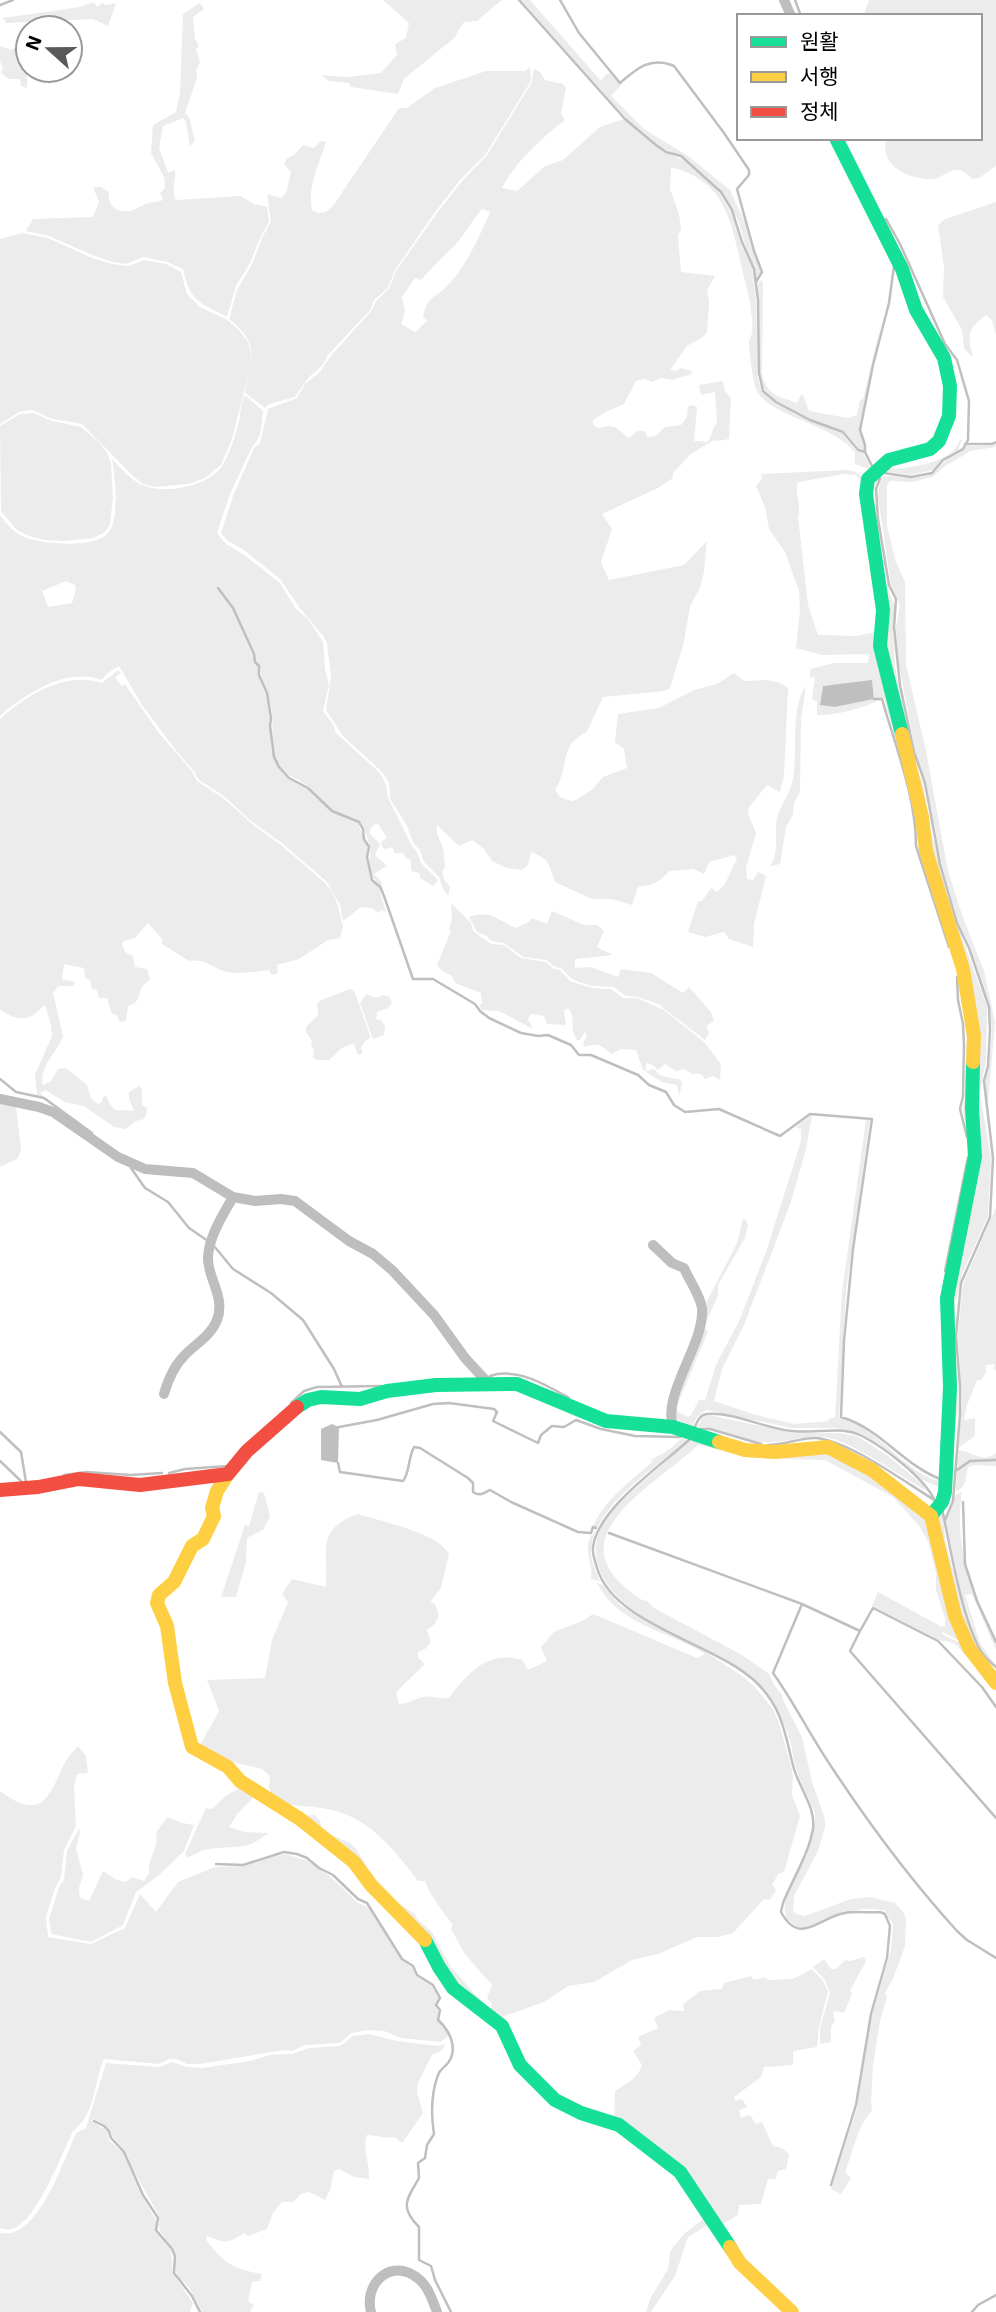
<svg xmlns="http://www.w3.org/2000/svg" width="996" height="2312" font-family="'Exo 2','Noto Sans KR',sans-serif">
<rect width="100%" height="100%" fill="#fff"/>
<path fill="#ececec" fill-rule="evenodd" d="M383 0H502L477 21 464 22 454 38 404 79 398 94 351 87 349 83 328 81 321 75 347 77 381 73 397 55 395 44 406 38 409 23Z
M521 0H530L601 81 606 74 612 73 621 85 611 96 644 129 688 156 730 190 747 227 750 244 761 272 756 279 755 268 747 251 738 220 721 190 686 159 662 148 626 118Z
M869 0H996V166L979 178 973 179C969 176 964 171 959 170 949 168 942 179 933 179 909 179 880 168 886 138H980V16H863Z
M94 2 97 7 102 3 106 5 116 3 108 26 93 19 6 23 3 18 80 7Z
M200 3 204 9 193 17 195 39 199 46 196 49 200 62 196 71 197 78 185 113 189 117 195 141 190 146 186 122 183 118 163 126 159 148 168 173 175 170C176 181 171 190 176 200L240 196 254 204 267 207 269 222 261 236 250 263 236 286 227 317C199 302 190 302 183 269L167 262 144 257 126 264 113 262 92 255 49 236 26 231 33 219 93 217 99 202 93 187H101L109 192C107 205 115 213 130 211 135 210 141 205 146 204 152 202 158 202 163 200L160 193 165 188 164 177 151 153 153 125 176 112 180 93 183 14Z
M28 38V45L19 55C22 67 31 74 26 88L21 86 20 79H9L1 73 3 69 0 61V46L11 50Z
M530 67 531 81 485 155 460 180 435 212 395 270 388 288 374 300 371 309 328 355 323 365 309 377 295 397 269 404 265 408 245 393C251 358 261 344 229 319L237 290 252 264 263 236 271 222 267 194 281 198 286 193 291 172 284 164 287 158 294 155 303 145 314 148 320 141 326 142C319 165 307 186 312 210 323 216 328 212 335 203L399 108H407L435 88 486 71H525Z
M535 69 540 72 545 80 563 84 566 88 561 114 565 120C541 139 516 161 502 188L517 191 545 166 563 160 600 127 624 119 656 146 665 152 683 160 703 177 719 192 733 216 742 246 752 268 756 300 758 379 762 392 774 402 809 420 842 433 856 451 864 454 872 470 855 464V453C835 423 762 416 755 386 753 379 749 351 749 343 749 339 751 337 752 333 753 326 752 318 751 311 750 296 744 280 741 264 730 217 724 181 671 167L670 189 679 214 681 229 678 235 681 272 715 276 707 290 709 301 707 332 704 336 687 346 670 370 676 371 681 368 692 371 691 374 673 380 661 378 652 382 644 379 636 381 624 404 604 413 593 420V425L598 428C617 424 615 427 628 438 636 434 636 428 646 432V436C656 439 658 433 665 427L681 425 687 417 688 406 692 405 697 407 694 441H703L706 443C713 437 711 429 717 423L715 392 701 395 699 385 723 381 725 391 731 398 729 439 718 441 714 440 691 454 673 473V478L658 488 602 514 612 529 601 562 609 580 684 565 707 541 704 572 700 588 690 606 684 642 670 688 665 691 603 697 587 732C559 744 569 769 555 790L560 797 571 801 576 800 593 789 603 777 627 768 624 749 615 742 618 714 659 708 694 690 717 684 734 673 744 681 767 680 780 683 788 688 784 776 780 792 767 785 749 807 748 814 756 833 746 868 747 879 753 880 758 872 766 876 754 924 753 947 729 939 724 932 705 937 688 932 698 901H702L711 888 717 892 725 884 737 858 734 855 709 862 704 874 693 869 669 871C661 882 652 885 638 887L632 905 612 899H592L555 882C549 865 550 859 531 852L528 865 522 870 507 868 492 861 484 849 472 840 459 846 437 825V834L443 847 445 867 442 871 444 879 450 887 448 896 442 887 439 877 424 862 420 850 414 844 406 824 390 799 389 783 383 773 343 736 326 710 331 676 327 643 323 636 299 607 280 579 244 550 228 541 221 533 233 496 254 448 260 443 268 409 297 398 305 384 320 372 330 357 372 310 376 301 389 289 396 271 437 213 463 180 487 155 532 82 533 70ZM482 209 490 212C482 231 472 253 460 270 456 276 451 282 446 287 434 299 428 296 423 316L427 321 415 332 401 324 405 312 402 297 415 278 421 280C432 267 444 256 456 244 465 234 473 219 482 209Z
M996 202V335L992 320 986 315C967 329 967 335 973 357L964 349 962 330 943 297 944 267 938 225 945 219Z
M22 233 48 238 92 258 112 264 128 266 145 260 166 264 181 272 187 294 200 307 226 319 239 330 248 342 251 354 250 369 232 439 221 465 205 478 189 484 155 487 143 484 133 476 82 424 52 419 32 410 19 412 0 424V239Z
M761 280 763 283 762 375C769 397 778 396 797 403L801 395H803L809 411 848 418 857 415 860 400 863 399 883 316 859 431 865 445 864 450 859 449 846 433 811 419 775 400 763 388 760 371 758 283Z
M245 395 263 411C262 424 262 437 252 447L230 494 217 533 226 544 243 554 280 583 296 609 308 619 323 642 325 669 329 685 323 711 333 724 336 733 381 774 386 785 388 798 412 846 417 852 421 863 437 879V882L433 886 420 878 419 873 411 871V860L406 858 403 853H395L392 847 386 849 382 847 381 842 387 838 379 825 375 824 370 829V834L380 844 375 855 387 866 374 874 381 881 385 897C381 886 373 880 370 869 368 861 371 855 370 848 370 845 363 824 361 823 354 815 340 816 332 809 324 803 317 794 309 787 294 775 277 775 273 750 271 736 274 721 271 707 269 692 261 681 260 666L256 662 255 654 234 608 219 588H217L232 608 258 667V675L265 693 269 711 271 748 278 767 290 780 307 789 332 812 358 823 368 847 366 859 371 880 379 888 386 912 381 910 378 913 372 908 361 907 343 921 340 905 327 882 283 844 251 821 224 796 199 780 193 770 177 752 142 705 119 666 109 672 101 680C67 667 25 694 0 716V515C6 524 14 532 24 537 42 544 94 549 108 533 120 520 115 475 112 459 121 468 129 478 140 484 163 496 212 486 224 463 231 449 237 432 240 416 241 409 241 402 245 395ZM66 581 75 585 76 589 72 603 48 607 42 591Z
M34 413 52 421 81 427 101 444 107 453 111 463 113 497 110 525 105 532 93 538 65 541 44 540 26 535 16 529 1 511 0 426 20 414Z
M960 440H962L958 450 947 456 934 470 911 475 883 471 871 485 885 583 895 606 893 626 895 667 913 753 917 772 923 782 929 822 948 897 987 1007 986 1060 980 1093 991 1159 988 1216 963 1272 955 1304 954 1336 958 1408 942 1512 946 1543 958 1591 975 1642 988 1664 996 1670V1676L962 1626 937 1516 948 1323 964 1217 976 1074 945 902 884 648 869 486 889 465 891 468 894 469C915 467 953 462 960 440Z
M996 444 995 447 971 451 945 466 932 477 912 482 890 481 887 485V526L896 562 905 582 906 664 926 751 948 871 962 915 984 971 995 1022 988 1103 985 1081 989 1066 992 1032 990 1007 970 946 958 922 941 861 926 781 920 769 915 751 897 654 896 627 900 605 891 585 878 497 880 480 883 476 921 477 932 474 948 458 967 446H989Z
M846 470C855 471 861 473 864 482L867 521 882 610 878 647 926 857 942 912 961 967 970 1025V1106L973 1156 946 1292 948 1387 943 1488 924 1481 880 1445 859 1433 836 1428H791L706 1410 697 1417 692 1427 672 1417V1410L694 1351 707 1301 737 1243 743 1219 746 1220 748 1225 745 1238 718 1285V1295L705 1325V1329L708 1332 676 1408 678 1412 688 1417 691 1415 699 1400H705L716 1365 740 1319 767 1249 801 1141V1129L796 1127 812 1115 806 1149 791 1202 744 1325 722 1369 714 1401 756 1415 795 1424 828 1421 830 1418H835L842 1292 866 1120H870L846 1291 839 1418C846 1420 854 1421 860 1425 883 1439 916 1480 943 1481L947 1383 944 1300 947 1266 970 1153 963 1109 965 1095 967 1039 957 964 920 853 911 798 884 698C863 708 841 715 817 715V702L812 699 815 677 810 678V669L834 663H868L869 654 822 655 796 648 800 611 799 591 785 552 769 529 765 507 756 486 762 479 761 474ZM845 474 856 475 862 481 879 606 875 632 857 636 818 635 808 605 798 517C802 506 794 494 798 482ZM872 681 874 699 835 707 820 705 823 686Z
M118 670 121 673 115 677 122 686 125 684 158 732 191 770 197 781 223 798 256 827 281 845 325 883 333 893 338 906 343 927 340 938 328 940 299 959 277 965 278 973 272 975 269 970C255 972 241 974 227 972 215 970 206 958 189 961L162 944V939L148 923 135 938 124 941 122 944 125 952 133 956 135 967 147 969 150 979C148 982 145 983 143 986 137 995 141 1003 128 1006L126 1021 120 1022 117 1015 112 1014 107 998H99L97 990 92 989 90 980 85 978 84 968 64 964 62 979 75 982 73 986H58L53 993 63 1036C58 1052 38 1067 43 1085L51 1081 58 1069 66 1068 87 1085 91 1099 98 1104 102 1102 103 1097 106 1096C116 1117 115 1108 134 1111L129 1099V1092L139 1086 142 1089V1105L147 1108V1113L144 1119 136 1121 125 1129 114 1127 84 1106 65 1102 45 1090 40 1093 44 1097 37 1095 35 1074 52 1036 51 1025 45 1005C41 1007 36 1014 32 1016 20 1022 9 1016 0 1009V719C27 695 65 671 102 683Z
M806 686 801 719 800 792 794 803 793 815 786 827 780 864 770 866C779 853 775 839 776 824 778 806 790 797 793 778 798 752 790 707 806 686Z
M451 903 471 923 473 931 491 944 504 945 521 958 546 962 554 969 560 970 570 981 592 988 611 989 623 998H637L664 1010 704 1042 721 1064 720 1080 713 1076 705 1079 701 1074H692L684 1069 676 1071 665 1064 658 1070 653 1065 646 1063V1071L654 1069C660 1078 670 1078 680 1079L682 1084 679 1096 677 1085 662 1082 643 1070 636 1050 621 1049 612 1054C601 1046 599 1042 585 1047L583 1044 587 1035 585 1032 580 1040H577C569 1029 576 1017 568 1008L564 1011 566 1025 547 1024 544 1016 531 1014 528 1019 533 1029 499 1011 482 1010 479 1005 482 1003 481 993 455 983 452 976 441 970 437 965 451 931 449 930 452 919Z
M552 911 584 925H597L604 931 597 947 613 955 575 959V968L591 967 618 977 621 969 651 973 683 993 689 987 711 1012 714 1021 706 1026 709 1033 705 1040 658 1004 638 997 626 996 614 987 592 986 579 982 572 979 561 968 555 967 546 960 523 957 504 943 491 941 487 936 477 932 469 917C490 909 497 920 516 928L529 922 532 918 547 924Z
M350 989 354 991 369 1032 370 1038 365 1041 361 1048 363 1053 358 1055 354 1044C340 1046 338 1053 329 1060H317L313 1058 314 1049 311 1045 312 1041 306 1032V1027L318 1015 317 1005 319 1001Z
M366 994 376 998 383 995 390 997 392 1003 388 1008 377 1012 376 1019 382 1021 385 1027 384 1035 373 1039 360 1003Z
M0 1104 16 1106 21 1150 18 1158 0 1167Z
M996 1207V1370L993 1369 995 1364 986 1365V1373L981 1380H977L967 1405 964 1420 975 1418V1436L958 1448 962 1403 958 1334 963 1284Z
M709 1415 794 1433H838L857 1436 887 1455 923 1485 926 1491C902 1477 850 1440 825 1437 804 1434 782 1444 760 1442 739 1439 719 1427 697 1427L702 1418Z
M693 1437 715 1445 828 1450 869 1471 925 1516 963 1643 943 1632 942 1634 960 1643 996 1686V1691L983 1673 954 1643 939 1640 872 1606 878 1592 942 1627 945 1626V1618L936 1590V1573L928 1541 919 1526 893 1497 825 1460 751 1458 700 1445 697 1446C651 1489 548 1540 642 1600L647 1601 654 1608 742 1655 769 1674 775 1686 783 1696 782 1698 802 1737 812 1782 825 1819V1827L818 1851 794 1896 793 1910 796 1914 805 1916 851 1899 870 1897 895 1903 904 1913 906 1920 905 1946 893 1979 885 1993 887 1997 880 2021 873 2065 871 2101 872 2111C857 2126 853 2152 845 2172L851 2178 841 2194 831 2189 857 2108 870 2023 891 1950 893 1924 885 1911C855 1902 831 1922 803 1927H797L787 1919C778 1898 798 1876 806 1857 811 1843 816 1828 815 1813 809 1799 801 1784 796 1769 794 1762 793 1755 792 1748 787 1724 774 1701 758 1683 750 1675 740 1670 731 1664 689 1637 613 1616 598 1565 590 1540 603 1521 619 1503Z
M682 1438 688 1440C656 1468 594 1505 591 1550 590 1560 596 1572 600 1581L591 1579C594 1560 579 1549 596 1530L597 1527 593 1526C606 1498 630 1482 652 1462L651 1460 670 1449Z
M958 1450C974 1452 983 1464 996 1453V1466L974 1465 968 1467C965 1477 968 1487 956 1491Z
M259 1492 264 1493 270 1516 264 1529 247 1538 246 1562 236 1597H221L245 1525 249 1526Z
M962 1492C953 1546 974 1597 996 1644V1650L972 1594 965 1595 980 1643 996 1666 986 1657 979 1646 960 1590 946 1520 955 1495Z
M358 1514C380 1521 438 1533 449 1554L441 1588 430 1602 435 1604C441 1616 438 1623 427 1630L431 1642 425 1649 418 1652V1658L425 1664 396 1692 399 1704C409 1704 415 1698 424 1697 433 1695 440 1700 449 1698 469 1672 488 1650 522 1660L528 1670 547 1661 541 1647 554 1632 582 1621 593 1614 697 1658 705 1654C669 1631 618 1625 597 1583L603 1585 620 1605 640 1618 701 1649 741 1675 754 1686 772 1708 778 1720 790 1762 793 1776 792 1795 800 1816 784 1872 778 1874 772 1885 776 1890 770 1900 764 1899 733 1933 718 1937H697L658 1954 632 1960 594 1982 568 1986 544 2002 499 2018 457 1987 426 1936 411 1918 377 1888 357 1861 306 1821 274 1801 269 1787 270 1776 262 1769 225 1760 199 1747 219 1711 207 1680 265 1678 272 1640 288 1602 282 1594 292 1579 326 1587C329 1551 314 1530 358 1514ZM283 1803C299 1807 316 1806 332 1810 371 1819 395 1851 418 1881H425C428 1892 446 1916 453 1925L451 1929 465 1954 492 1985 487 1998 492 2004 490 2011 450 1966 432 1932 417 1919 415 1914 402 1906 378 1884 356 1849 350 1843 331 1835 322 1828 320 1821 315 1815 303 1816Z
M78 1746 86 1756 88 1773 77 1774 74 1786 76 1826 64 1850 61 1877 55 1888 46 1917 48 1937 91 1944 125 1928 140 1894 156 1912 178 1882 215 1867 245 1866 267 1858 286 1854 308 1861 332 1878 358 1903 366 1906 372 1911 403 1961 412 1968 416 1976 432 1986 439 1998 435 2004 438 2011 437 2021 449 2035 441 2042 401 2038 384 2031 368 2030 351 2033 340 2043 305 2045 292 2051 284 2050 200 2064H187L177 2059H169L159 2064 104 2059C94 2082 95 2116 73 2131 62 2153 36 2224 11 2229 8 2230 4 2229 0 2228V1791C9 1797 19 1805 31 1805 51 1806 58 1772 67 1759 70 1754 75 1750 78 1746Z
M242 1787 255 1796 238 1813 229 1827 245 1832 269 1833C262 1837 252 1846 244 1846 222 1849 207 1845 188 1858L185 1854 206 1808 212 1809 227 1795Z
M167 1817 182 1823 194 1825 184 1851 159 1875 136 1892 123 1925 91 1942 51 1934 49 1919 59 1887 64 1880 67 1851 79 1828 80 1833 76 1848 83 1875 79 1888 80 1898 89 1901 103 1871 117 1880 126 1882 132 1877 144 1881 149 1873C147 1859 160 1847 156 1833Z
M864 1957 866 1961 850 1991 852 1994 844 2013 836 2011 833 2013 835 2021 831 2027V2042L820 2044V2028L830 1993 825 1980 813 1967 824 1959 831 1969H836L845 1960 850 1961Z
M812 1969 823 1981 828 1991 819 2027 817 2047 793 2051V2065L764 2067 761 2077 734 2097 736 2101 742 2099 747 2107 739 2110 741 2118 750 2115 756 2124 762 2122 773 2146 782 2148 789 2154 786 2169 778 2171 775 2179H768L761 2204 739 2205 738 2215 717 2227 696 2188 614 2121 615 2091 632 2080 639 2072 642 2065 633 2051 641 2045 638 2037 658 2028 654 2018 669 2010 684 2011 683 2004 700 1991 722 1989 724 1983 751 1976 754 1980 765 1977 768 1980 793 1979Z
M369 2034 397 2041 438 2046 446 2044 441 2051 432 2055 418 2083 417 2092 423 2113 402 2143 395 2137C385 2139 377 2135 367 2135 362 2149 370 2164 369 2179L354 2177 339 2169 334 2171 330 2190 325 2200 309 2192 301 2194 293 2202H282L273 2213 267 2229 248 2236 244 2233C228 2244 224 2243 207 2236L206 2240C224 2263 233 2269 262 2274L260 2281 252 2282 248 2301 254 2305 250 2312H202L189 2287 179 2278 176 2271V2255L159 2229V2216L130 2164 128 2156 112 2136 110 2129 94 2119 91 2120 108 2132 109 2140 123 2153 142 2196 157 2222 155 2229 171 2251 173 2274 193 2303 190 2312H0V2233C4 2233 7 2234 11 2233 42 2226 64 2160 76 2133L86 2128 106 2063 159 2067 172 2062 187 2067 202 2068 250 2061 270 2055 292 2054 309 2048 340 2046 353 2036Z
M706 2217 708 2225 688 2237 675 2276 651 2312H646L650 2299 668 2269 670 2252 673 2247 685 2233Z"/>
<path fill="#bfbfbf" d="M872 680 874 699 835 707 820 705 823 686Z
M332 1424 339 1427 338 1463 321 1460V1429Z"/>
<g fill="none" stroke-linecap="round" stroke-linejoin="round">
<path stroke="#bfbfbf" stroke-width="2.5" d="M519 0 625 119 656 145 666 152 681 156 721 192 732 210 742 242 754 269 758 300 759 373 763 391 776 402 810 420 843 432 858 450 865 452 872 466
M560 0 579 33 620 83C637 68 651 56 674 66L724 133 749 170V175L737 189 754 251 762 272 756 282
M795 0 801 16
M0 5 13 0
M965 444H992L996 442
M865 452V445L860 430 873 365 889 303 894 266
M884 473 911 477 932 473 943 460 963 449 968 440 969 401 957 360 945 344 900 244 886 219
M880 478 876 489 878 519 889 585 896 599 894 627 900 685 914 752 925 783 940 864 957 923 969 948 989 1007 990 1030 988 1066 984 1081 993 1158 990 1217 961 1283 956 1336 960 1386V1414L953 1501 945 1520
M218 588 233 608 254 654 255 662 259 666V675L267 693 271 718 270 726 274 757 279 767 289 778 308 788 332 811 359 822 363 829 364 839 369 847 367 857 372 880 380 887 384 896 413 979H433L475 1004 480 1011 489 1018 521 1033 538 1036 548 1035 571 1045 579 1055H591L638 1075 649 1085 666 1092 674 1105 685 1112 719 1109 780 1136 810 1114 872 1119 853 1249 844 1341 841 1417C880 1428 902 1464 940 1479
M874 699H882C895 746 916 796 916 846L949 947
M957 977 958 1000 963 1024 964 1045 963 1096 960 1109 967 1137
M0 1079 16 1092 44 1098 92 1133
M131 1168 145 1188 168 1202 189 1228 208 1241
M214 1246 233 1269 271 1293 303 1320 334 1369 342 1387
M945 1271 968 1157
M490 1376C517 1367 546 1385 569 1398
M291 1403 304 1391 317 1387 381 1386
M339 1427 377 1420 433 1404 449 1403 494 1409 497 1412 493 1421 538 1443 541 1435 552 1426 564 1427 576 1420 601 1429 635 1436 680 1437
M694 1429C697 1422 699 1415 707 1414 730 1411 767 1429 792 1431 815 1434 840 1425 862 1436 885 1448 923 1477 934 1499
M700 1429H710L761 1444
M0 1432 21 1452 26 1482
M690 1439C661 1466 598 1508 593 1547 592 1554 595 1561 597 1568 614 1625 714 1642 757 1683 784 1710 785 1736 794 1769 800 1789 816 1808 813 1829 808 1856 793 1878 783 1903L781 1912C800 1947 819 1917 845 1913 856 1911 869 1913 880 1912L885 1914 890 1926 887 1958 871 2014 856 2105 831 2185
M768 1445C784 1445 803 1437 816 1438 850 1441 906 1483 936 1501
M0 1461 23 1483
M338 1463 340 1472 403 1481C410 1472 408 1458 414 1447L420 1448 468 1478 473 1483V1492C481 1497 483 1493 490 1490L511 1502 578 1532 591 1533 593 1527 596 1528
M957 1470 970 1461 996 1460
M169 1473 185 1469 228 1466
M64 1475 86 1472 131 1475 162 1473
M963 1502 965 1564 977 1601 996 1642
M942 1509C952 1554 959 1605 978 1646 982 1655 989 1661 996 1667
M609 1533 802 1604 860 1631 850 1651 996 1818
M802 1604 773 1673C793 1701 808 1731 827 1760 866 1820 909 1878 957 1931L967 1940 996 1958
M860 1631 873 1608 938 1641 982 1687 996 1707
M216 1864 243 1865 284 1852 297 1854 307 1858 319 1868 333 1875 358 1899 367 1903 402 1959 413 1966 417 1975 433 1985 440 1998 436 2005 440 2010 438 2020C449 2030 459 2048 448 2063 444 2068 440 2069 438 2075 431 2094 431 2115 434 2134L427 2145 425 2158 418 2163 419 2178C408 2198 398 2206 419 2227V2260L431 2266 435 2280 451 2312
M94 2121 104 2126 109 2131 111 2138 124 2152 143 2195 158 2218 156 2230 172 2249 175 2256 174 2273 192 2296 200 2312
M972 2312 978 2305 996 2295"/>
<path stroke="#bebebe" stroke-width="10" d="M784 0 791 16
M0 1099 39 1107 53 1112 118 1157 145 1169 193 1173 233 1197 255 1201 281 1199 295 1201 349 1241 373 1254 392 1270 434 1315 465 1358 488 1383
M653 1245 672 1263 684 1268C689 1280 700 1295 702 1308 705 1344 662 1393 673 1427
M164 1394C168 1380 173 1367 184 1356 194 1345 211 1336 217 1320 226 1297 207 1278 208 1257 209 1236 223 1215 233 1197
M371 2312C364 2286 387 2260 413 2275 427 2282 432 2299 437 2312"/>
<path stroke="#16e098" stroke-width="14" d="M836 138 902 269 916 310 944 358 950 386 949 416 939 441 930 449 889 460 868 479 866 494 883 610 880 646 902 734
M297 1407 308 1400 321 1397 360 1399 387 1391 436 1385 517 1384 606 1421 673 1427 719 1442
M931 1516 942 1502 945 1492 950 1387 947 1298 975 1157 972 1109 973 1062
M425 1940 439 1967 453 1988 502 2026 520 2065 555 2100 581 2113 619 2125 680 2172 730 2247"/>
<path stroke="#ffcf43" stroke-width="14" d="M902 734 922 817 926 851 963 969 974 1036 973 1062
M719 1442 745 1450 775 1452 828 1447 872 1470 931 1516 955 1616 969 1648 996 1683
M228 1474 217 1491 212 1508 214 1516 203 1539 192 1546 174 1582 159 1595 157 1603 167 1626 175 1683 192 1747 228 1767 240 1781 300 1819 354 1862 371 1885 425 1940
M730 2247 740 2263 792 2312"/>
<path stroke="#f24e42" stroke-width="14" d="M0 1490 38 1487 79 1479 140 1485 228 1474 247 1451 297 1407"/>
</g>
<rect x="737" y="14" width="245" height="126" fill="#ffffff" stroke="#999999" stroke-width="2"/>
<rect x="751" y="37" width="35" height="10" fill="#16e098" stroke="#999999" stroke-width="2"/>
<text x="800" y="49" font-size="21" fill="#000000">원활</text>
<rect x="751" y="72" width="35" height="10" fill="#ffcf43" stroke="#999999" stroke-width="2"/>
<text x="800" y="84" font-size="21" fill="#000000">서행</text>
<rect x="751" y="107" width="35" height="10" fill="#f24e42" stroke="#999999" stroke-width="2"/>
<text x="800" y="119" font-size="21" fill="#000000">정체</text>
<g transform="translate(49 49) rotate(291)"><circle r="33" fill="#ffffff" stroke="#999999" stroke-width="2"/>
<path d="M0-5L12 26L0 18L-12 26Z" fill="#595959"/>
<text y="-10" font-size="19" font-weight="bold" text-anchor="middle" fill="#000000">N</text>
</g>
</svg>
